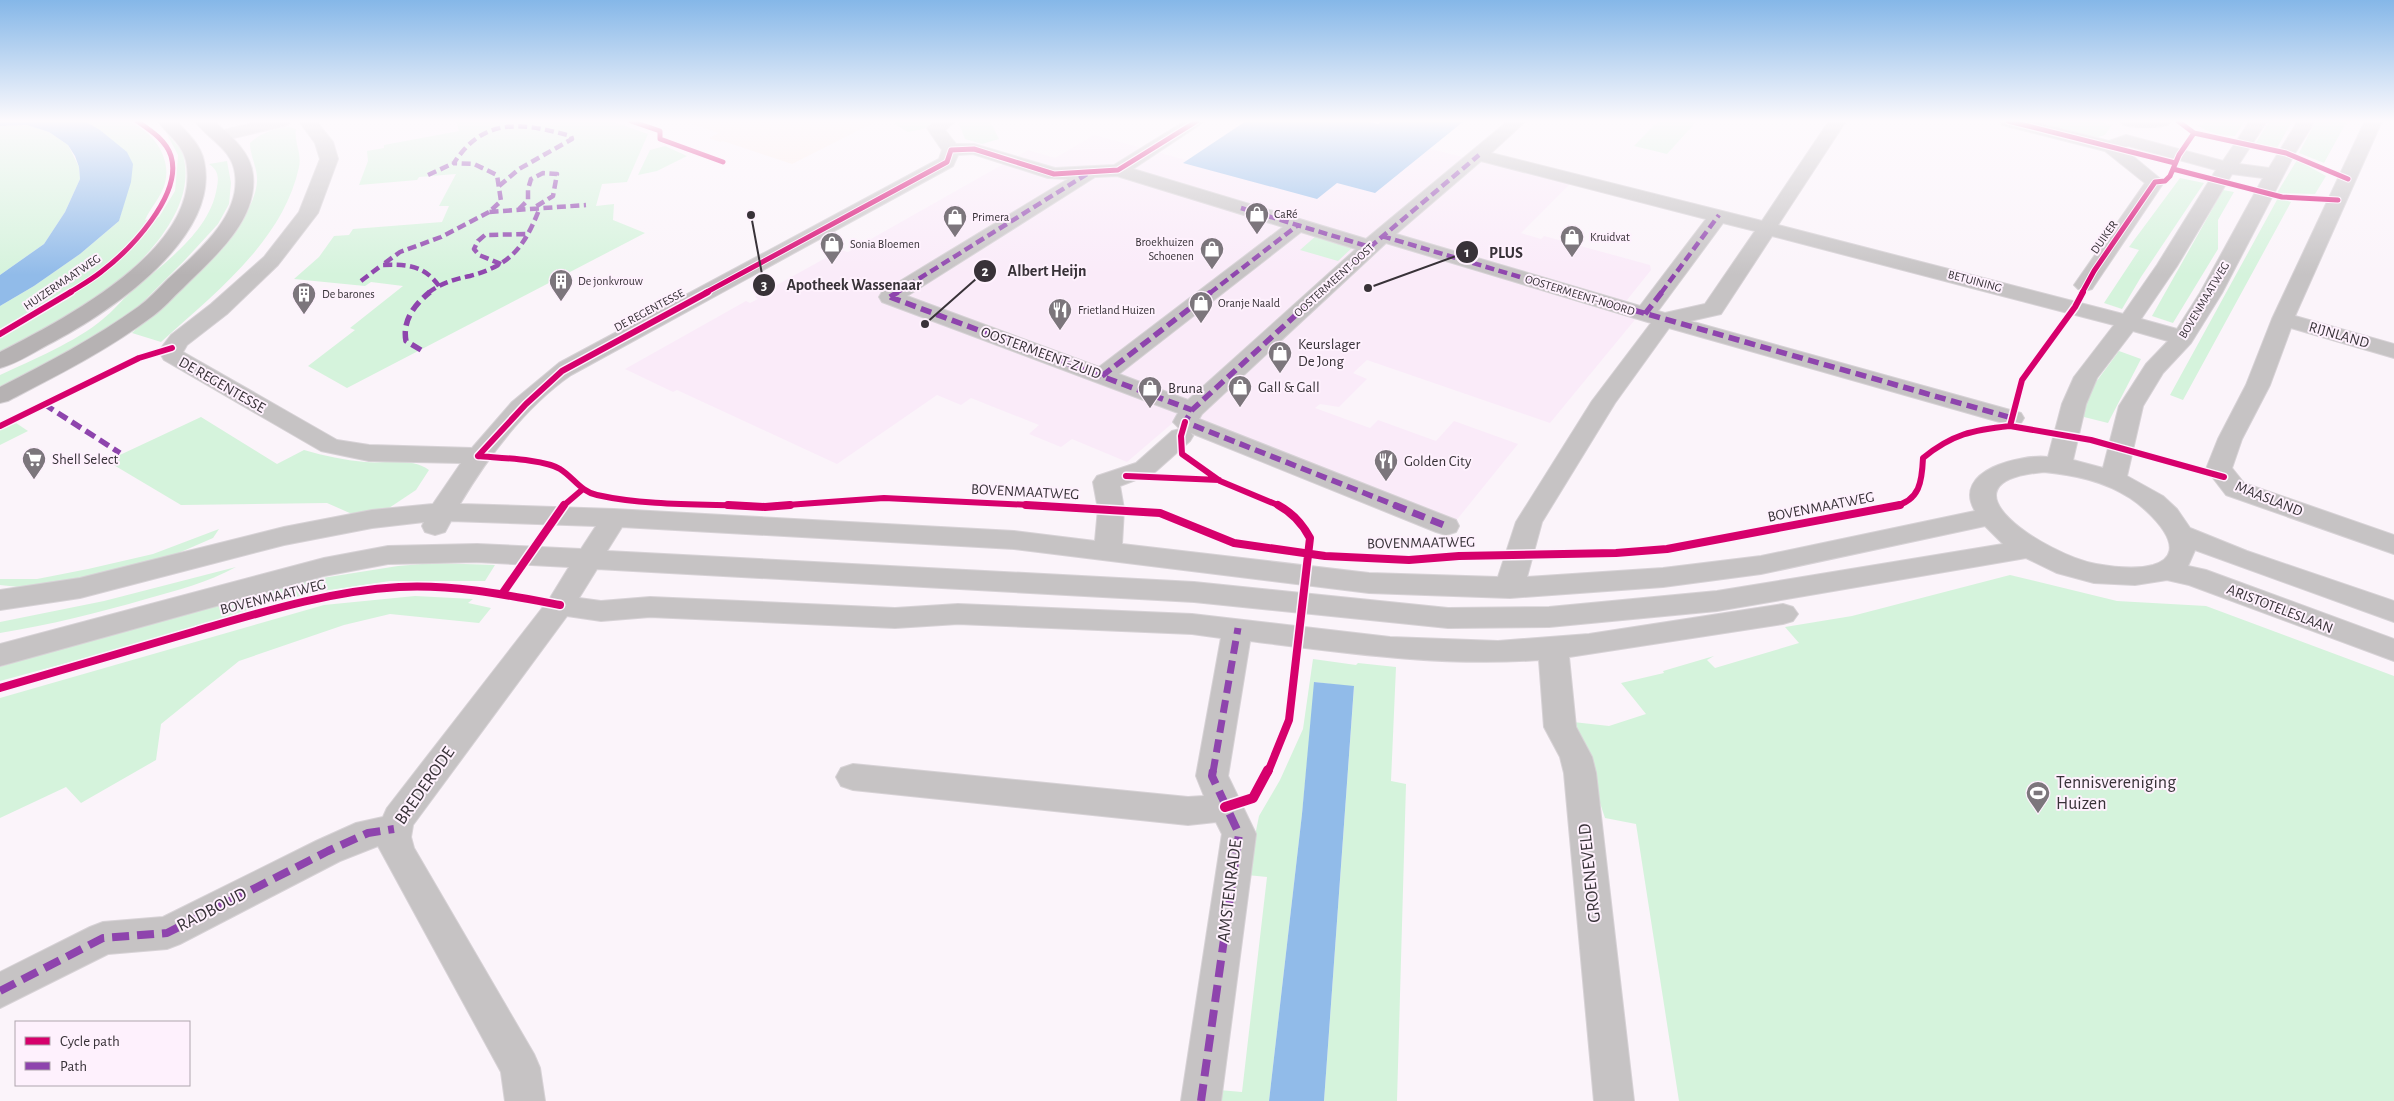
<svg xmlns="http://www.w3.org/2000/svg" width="2394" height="1101" font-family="'Alegreya Sans',sans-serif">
<rect width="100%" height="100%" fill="#fbf4fa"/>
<path fill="#faebf9" d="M1094 135 1311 194 1419 146 1570 184 1521 233 1541 239 1544 236 1650 265 1651 270 1619 310 1638 316 1550 423 1367 360 1353 373 1367 379 1339 407 1320 404 1315 408 1370 428 1378 420 1436 441 1454 421 1518 444 1455 522 1182 415 1127 462 1072 439 1061 447 1029 434 1039 425 971 398 961 405 937 395 837 464 677 390 673 392 625 369 746 301 750 303 758 299 755 297 840 250 848 252 1028 150 1055 158Z"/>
<path fill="#fcede8" d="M683 121H877L792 164 723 141 720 142 709 138 719 133Z"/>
<path fill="#d5f3dc" d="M85 121C97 121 116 118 128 122 152 130 172 157 165 183 162 196 150 208 145 220L159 217 175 191 177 170 178 155 167 134C172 140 181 148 183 155 203 225 101 302 48 330 32 338 16 346 0 353V306L34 286 80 254 119 221 124 203 111 140 100 130Z
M456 121H612L648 134 627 182 602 184 596 206 614 204 613 220 645 233 347 388 308 366 355 330 350 328 403 286 371 282 365 286 294 279 319 257 334 236 349 235 353 229 442 222 449 206H439L456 174 419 177 417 180 359 185 368 161 367 151 384 148V145L459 131Z
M904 121H937L923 129 908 132 893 123Z
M958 121H990L999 139 982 144 965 139Z
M1658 121H1697L1667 154 1634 146Z
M2025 121H2097L2112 125 2105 135 2094 138Z
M2204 121H2245L2235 136C2222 136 2208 133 2197 125H2202Z
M2269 121H2292L2277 148 2256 143Z
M2316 121H2347L2324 163 2299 153Z
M28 125 49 132 68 145 79 167 80 179 65 212 44 244 0 275V126Z
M289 127 296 129C294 142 302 154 299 167 283 241 215 293 161 342L132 333C168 302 255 229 257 181 258 169 250 156 250 143 260 133 275 128 289 127Z
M665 146 687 156 657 171 638 175 650 150Z
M2297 160 2326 176 2315 194 2277 193Z
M227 161 231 183 229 204 218 224 184 261 139 306 92 340 0 391V375C32 360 76 342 103 319 113 311 121 301 130 293 163 263 210 233 217 187 219 177 218 170 209 164Z
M2180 178 2204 183 2141 277 2122 309 2104 303 2139 250 2129 247Z
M2223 190 2234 192 2218 220V249L2173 323 2152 316Z
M2278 198 2291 202 2183 400 2170 395Z
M1317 235 1354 246 1338 261 1300 250Z
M2119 351 2141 359 2108 423 2080 416 2096 382Z
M201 417 277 464 304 450C325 456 344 460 365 462 387 464 410 457 429 470L416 490 389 508 352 514 327 503 181 505 107 461Z
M16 423 28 431 0 445V430Z
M219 529 213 538 167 558 38 589 0 585V579H37L88 569 153 554Z
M434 563 495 565 485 581H390L323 591 269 603 163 637 0 681V667L46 652 130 630 297 582 398 566Z
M236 567C207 583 177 590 146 599 98 613 49 625 0 633V622L104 601Z
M2010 575 2117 601 2206 606 2394 676V1101H1679L1636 824 1605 818 1573 722 1609 726 1646 714 1621 683 1664 673 1663 671 1714 656 1707 660 1715 668 1799 643 1785 627 1852 616Z
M415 596 473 599 468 603 491 608 479 623 390 614 344 625 239 661 161 724 156 760 81 803 66 787 0 818V698L324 605Z
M1313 659 1356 665 1358 663 1396 667 1391 781 1406 784 1397 1101H1324L1354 687 1315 682 1302 814 1269 1101H1218L1219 1090 1242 1092 1267 877 1247 875 1259 816 1280 780 1303 729Z"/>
<path fill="#91bbe9" d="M0 121H85L100 130 127 152 133 164 131 182 119 221 80 254 34 286 0 306V275L44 244 65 212 80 179 79 167 75 156 68 145 49 132 27 125 0 126Z
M1246 121H1367L1378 124 1382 121H1464L1375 193 1337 183 1317 199 1183 163Z
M1314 682 1354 686 1324 1101H1269L1302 814Z"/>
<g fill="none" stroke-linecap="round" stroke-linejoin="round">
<g stroke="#d7d2d6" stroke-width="2">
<path id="minor" d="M261 121H290L288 125 221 141 215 140 212 136 215 132Z
M299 121H316L333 142 338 159 318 213 278 265 227 314 187 345 183 352 337 440 369 445 472 448 512 402 559 363 939 159 942 150 927 128 935 121H955L945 130 956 144H974L1055 168 1114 165 1185 121H1205L1133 169 1366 239 1508 121H1526L1491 153 1762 221 1829 121H1846L1778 225 2123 314 2157 265 2216 170 2128 146 2123 148 2164 182 2092 289 2085 291 2078 289 2074 285 2145 183 2105 151 2002 125 2000 121H2029L2109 141 2126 135 2223 161 2250 121H2267L2239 164 2269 168 2298 121H2315L2295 153 2222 293 2191 343 2163 373 2143 406 2127 476 2163 496 2177 509 2190 528 2247 551 2394 601V622L2195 550 2188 566 2206 570 2394 639V661L2189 585 2167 580 2135 585 2094 583 2057 573 2026 558 1717 611 1549 627 1448 628 1194 602 597 569 579 598 601 601 650 597 895 608 958 604 1192 614 1390 637 1498 641 1589 634 1783 604 1793 607 1798 614 1793 621 1783 624 1569 657 1576 727 1592 757 1596 773 1634 1101H1594L1564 773 1560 757 1544 727 1539 660C1442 667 1346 653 1250 641L1228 776 1256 834 1221 1101H1181L1222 834 1216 822 1188 825 853 790 841 786 836 777 841 768 853 764 1188 797 1204 796 1196 776 1221 638 1192 634 958 624 895 628 650 617 601 621 567 616 413 825 411 837 414 848 534 1054 540 1068 545 1101H505L501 1072 378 846 340 861 180 944 167 949 108 954 0 1008V972L90 927 103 922 163 917 316 841 356 823 383 817 387 808 550 598 569 567 477 562 388 564 324 576 0 666V644L324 558 388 546 477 544 581 549 596 526 451 521 445 532 435 535 425 532 422 526 424 522 372 528 284 545 80 598 0 610V590L80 578 284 527 372 510 433 504 461 463 369 461 321 451 164 360 161 355V348L171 335 211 304 264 257 299 212 320 159 315 143ZM973 154 1048 178 1068 179 882 292 879 297 882 302 1178 413 1173 422 1180 429 1172 431 1136 463 1097 476 1093 482 1098 509 1095 541 1014 531 614 509 460 504C488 457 525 407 571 375L953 166 958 155ZM1481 161 1706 219 1640 306 1396 234ZM2232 174 2263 178 2200 293 2177 329 2141 319 2177 266ZM1117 176 1283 227 1099 367 907 296 1095 177ZM1723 223 1755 231 1705 304 1665 313 1658 311ZM1301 232 1356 249 1188 400 1119 374ZM1772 236 2114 325 2074 377 2062 404 2048 457C2021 454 1951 470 1975 511L1761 556 1663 568 1527 577 1542 522 1615 403 1669 328 2003 423 2012 425 2021 423 2024 418 2021 413 1690 321 1721 314ZM1386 243 1651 323 1592 401 1516 522 1498 577 1369 573 1122 544 1124 509 1120 486 1154 473 1190 441 1193 436 1191 433 1436 532 1446 535 1456 532 1459 526 1456 520 1199 419 1202 414ZM2133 331 2168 341 2146 364 2119 406 2103 468 2073 460 2086 404 2097 378ZM2044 472C2074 475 2104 481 2130 498 2147 509 2195 552 2153 565 2135 570 2113 567 2096 564 2049 556 1930 482 2044 472ZM1985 526 2003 544 1717 591 1549 607 1448 608 1194 582 607 551 622 527 1014 549 1369 593 1510 598 1663 587 1761 574Z
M2121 121H2170L2168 125C2155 128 2136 128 2123 125Z
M2365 121H2382L2295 316 2394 344V358L2291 328 2270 385 2242 439 2232 468 2244 483 2394 535V554L2226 495 2206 469 2218 439 2246 385 2272 319Z"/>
</g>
<g stroke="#d7d2d6" stroke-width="2">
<path id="major" d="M158 121H176C187 132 201 145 204 161 221 237 111 311 55 341 37 350 19 363 0 368V352C62 320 204 248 186 161 182 143 167 135 158 121Z
M195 121H214C230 135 251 152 253 175 258 221 212 259 183 288 173 297 164 308 153 316 108 350 58 375 8 401L0 403V387C47 363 95 338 138 307 149 299 158 289 168 279 196 253 241 217 235 174 232 148 208 140 195 121Z"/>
</g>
<use href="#minor" fill="#c6c3c4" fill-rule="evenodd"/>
<use href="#major" fill="#b6b2b3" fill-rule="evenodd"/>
<path stroke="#8e44ad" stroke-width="4.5" stroke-dasharray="9 4.5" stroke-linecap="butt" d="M428 175 454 163
M499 186 519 169 572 139 571 136C523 123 484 116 454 163L474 164 497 175 501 201 489 212 586 205
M1241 208 1370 247
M519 209 528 200V189L531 179 543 173 557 174 553 196 532 209
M1382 236 1574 293
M501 264 479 255 474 249 478 241 485 235 529 234
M361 281 382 265
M439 286C424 265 406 264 382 265L400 252 441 237 489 212
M428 293C441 283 455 279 470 276 511 265 524 247 539 210
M896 293 1087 174
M1210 293 1298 225
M1320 293 1370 247 1479 155
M1661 293 1719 215"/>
<path stroke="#8e44ad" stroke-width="5.5" stroke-dasharray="11 5.5" stroke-linecap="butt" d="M1321 292 1192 410 1185 422 1397 506
M1570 292 2012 418
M890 297 1192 410
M890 297 898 292
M1645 314 1662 292
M421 350 406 341C402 320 415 304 430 292
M1102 376 1211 292
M44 404 120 453"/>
<path stroke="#8e44ad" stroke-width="7" stroke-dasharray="13 7" stroke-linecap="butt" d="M1394 505 1446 526
M1213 772 1238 628"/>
<path stroke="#8e44ad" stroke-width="8" stroke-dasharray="17 8" stroke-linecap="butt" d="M0 991 103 938 167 933 328 851 368 833 394 829
M1201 1101 1239 834 1212 776 1213 770"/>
<g stroke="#fef1fd" stroke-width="7">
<path id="cycleway-far3" d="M631 121 660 131V139L723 162
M2008 121 2175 163
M2178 121 2194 133 2286 153 2348 179
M2173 169 2282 197 2338 200
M69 293C80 286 91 280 101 272 130 250 183 195 171 156 166 140 150 130 137 121
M705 293 947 162 951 150 974 149 1054 174 1118 170 1197 121
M2082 293 2094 271 2155 182 2165 181 2170 176 2179 155 2194 133"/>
</g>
<g stroke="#fef1fd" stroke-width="9">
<path id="cycleway-far2" d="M0 334 71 292
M1185 422 1181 436 1182 454 1220 481 1280 506
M0 426 139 358 172 348
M2010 426 2091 440 2224 477
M478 456C498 458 544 459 560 469 573 477 581 492 597 495 646 506 703 504 753 506
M478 456 526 404 562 371 708 292
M1126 476 1219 480
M563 506 583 489
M773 506 884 498 1051 506
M1894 506C1920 501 1922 481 1923 458 1952 434 1973 430 2010 426L2022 380 2075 307 2083 292"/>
</g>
<g stroke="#fef1fd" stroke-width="11">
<path id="cycleway-far1" d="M728 505 765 507 790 505
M1026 505 1160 513 1234 543 1325 556 1409 560 1459 556 1616 553 1667 549 1900 505
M502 594 564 505
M0 688C65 669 131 650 196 631 262 612 330 591 399 587 453 584 507 595 560 605
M1268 772 1289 720 1310 538C1302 523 1293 513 1278 505"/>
</g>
<g stroke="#fef1fd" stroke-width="13">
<path id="cycleway" d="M1225 807 1253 798 1268 770"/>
</g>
<use href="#cycleway-far3" stroke="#d6006c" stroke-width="5"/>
<use href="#cycleway-far2" stroke="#d6006c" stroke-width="6"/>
<use href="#cycleway-far1" stroke="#d6006c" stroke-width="8"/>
<use href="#cycleway" stroke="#d6006c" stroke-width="10"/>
</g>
<linearGradient id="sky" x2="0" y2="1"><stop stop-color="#85b7e8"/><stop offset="0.44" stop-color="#fdfafd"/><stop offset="1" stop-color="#fdfafd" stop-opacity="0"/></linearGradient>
<rect width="2394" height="275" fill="url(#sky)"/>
<defs>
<g id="shop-pin" transform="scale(1.25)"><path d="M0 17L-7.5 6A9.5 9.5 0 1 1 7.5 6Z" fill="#7c767c" stroke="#fef1fd"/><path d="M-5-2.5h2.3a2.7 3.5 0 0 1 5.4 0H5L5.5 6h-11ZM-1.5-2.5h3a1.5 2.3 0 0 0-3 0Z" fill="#fff"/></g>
<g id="building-pin" transform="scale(1.25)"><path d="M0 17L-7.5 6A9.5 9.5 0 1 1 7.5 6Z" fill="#7c767c" stroke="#fef1fd"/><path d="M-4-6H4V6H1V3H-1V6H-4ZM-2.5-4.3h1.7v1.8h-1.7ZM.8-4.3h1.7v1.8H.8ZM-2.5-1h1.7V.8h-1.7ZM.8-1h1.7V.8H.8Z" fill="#fff"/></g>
<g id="restaurant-pin" transform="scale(1.25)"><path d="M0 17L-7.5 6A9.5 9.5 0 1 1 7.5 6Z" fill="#7c767c" stroke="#fef1fd"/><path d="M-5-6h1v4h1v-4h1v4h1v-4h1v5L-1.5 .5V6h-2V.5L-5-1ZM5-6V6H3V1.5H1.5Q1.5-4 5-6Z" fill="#fff"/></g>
<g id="supermarket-pin" transform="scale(1.25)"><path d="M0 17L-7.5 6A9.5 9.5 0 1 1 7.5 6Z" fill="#7c767c" stroke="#fef1fd"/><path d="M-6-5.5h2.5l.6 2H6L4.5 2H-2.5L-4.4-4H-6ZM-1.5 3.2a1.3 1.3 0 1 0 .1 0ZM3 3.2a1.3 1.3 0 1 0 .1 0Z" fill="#fff"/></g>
<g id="stadium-pin" transform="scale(1.25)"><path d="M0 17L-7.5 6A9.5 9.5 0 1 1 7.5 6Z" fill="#7c767c" stroke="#fef1fd"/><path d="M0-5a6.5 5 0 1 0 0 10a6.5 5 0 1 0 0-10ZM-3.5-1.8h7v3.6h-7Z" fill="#fff"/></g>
</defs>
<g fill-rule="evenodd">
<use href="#shop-pin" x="1257" y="214"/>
<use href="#shop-pin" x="955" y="217"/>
<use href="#shop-pin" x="1572" y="237"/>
<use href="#shop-pin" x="832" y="244"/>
<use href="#shop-pin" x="1212" y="249"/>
<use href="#building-pin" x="561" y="281"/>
<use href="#building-pin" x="304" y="294"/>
<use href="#shop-pin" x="1201" y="303"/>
<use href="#restaurant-pin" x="1060" y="310"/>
<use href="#shop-pin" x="1280" y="353"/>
<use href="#shop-pin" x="1240" y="387"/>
<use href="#shop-pin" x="1150" y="388"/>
<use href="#supermarket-pin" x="34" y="459"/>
<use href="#restaurant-pin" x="1386" y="461"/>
<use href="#stadium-pin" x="2038" y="793"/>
</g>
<g text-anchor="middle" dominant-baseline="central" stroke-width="4" stroke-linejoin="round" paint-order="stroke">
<g font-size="12" fill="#383238" stroke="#fef1fd" text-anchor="start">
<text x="1274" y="214">CaRé</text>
<text x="972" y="217">Primera</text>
<text x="1590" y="237">Kruidvat</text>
<text x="1194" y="242" text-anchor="end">Broekhuizen<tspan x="1194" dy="14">Schoenen</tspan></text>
<text x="850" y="244">Sonia Bloemen</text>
<text x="578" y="281">De jonkvrouw</text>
<text x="322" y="294">De barones</text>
<text x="1218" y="303">Oranje Naald</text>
<text x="1078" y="310">Frietland Huizen</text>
</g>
<g font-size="12" fill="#383238" stroke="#fef1fd">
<text transform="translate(2104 237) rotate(-55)">DUIKER</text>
<text transform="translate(1334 280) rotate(-42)">OOSTERMEENT-OOST</text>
<text transform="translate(1975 281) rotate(15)">BETUINING</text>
<text transform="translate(62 282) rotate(-34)">HUIZERMAATWEG</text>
<text transform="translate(1580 295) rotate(17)">OOSTERMEENT-NOORD</text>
<text transform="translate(2204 300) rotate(-59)">BOVENMAATWEG</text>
<text transform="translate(649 310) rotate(-28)">DE REGENTESSE</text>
</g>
<g font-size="15" fill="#383238" stroke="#fef1fd">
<text transform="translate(2339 335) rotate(16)">RIJNLAND</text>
<text transform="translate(1041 353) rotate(20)">OOSTERMEENT-ZUID</text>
<text transform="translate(222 385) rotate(30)">DE REGENTESSE</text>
<text transform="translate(1025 492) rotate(3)">BOVENMAATWEG</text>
<text transform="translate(2269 499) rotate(22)">MAASLAND</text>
<text transform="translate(1821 507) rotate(-11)">BOVENMAATWEG</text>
<text transform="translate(1421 543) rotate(-1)">BOVENMAATWEG</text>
<text transform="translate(273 597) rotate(-14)">BOVENMAATWEG</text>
<text transform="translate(2280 609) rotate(21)">ARISTOTELESLAAN</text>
</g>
<g font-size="15" fill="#383238" stroke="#fef1fd" text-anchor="start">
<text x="1298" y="344">Keurslager<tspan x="1298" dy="17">De Jong</tspan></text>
<text x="1258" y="387">Gall &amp; Gall</text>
<text x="1168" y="388">Bruna</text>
<text x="52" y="459">Shell Select</text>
<text x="1404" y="461">Golden City</text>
</g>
<g font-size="18" fill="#383238" stroke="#fef1fd" text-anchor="start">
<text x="2056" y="783">Tennisvereniging<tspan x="2056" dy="21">Huizen</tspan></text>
</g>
<g font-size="18" fill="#383238" stroke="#fef1fd">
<text transform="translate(425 786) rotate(-55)">BREDERODE</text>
<text transform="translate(1590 873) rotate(-96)">GROENEVELD</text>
<text transform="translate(1230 891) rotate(-83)">AMSTENRADE</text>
<text transform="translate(212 910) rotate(-27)">RADBOUD</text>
</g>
</g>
<path fill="none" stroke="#383238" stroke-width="2" d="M1368 288L1467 252M925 324L985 271M751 215L764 285"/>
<g fill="#383238" stroke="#fef1fd" stroke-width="2">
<circle cx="1368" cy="288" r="5"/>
<circle cx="925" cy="324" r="5"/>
<circle cx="751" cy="215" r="5"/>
<circle cx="1467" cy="252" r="12"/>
<circle cx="985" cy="271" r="12"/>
<circle cx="764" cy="285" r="12"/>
</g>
<g font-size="15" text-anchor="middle" font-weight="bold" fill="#fff">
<text x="1467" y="257">1</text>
<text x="985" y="276">2</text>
<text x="764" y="290">3</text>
</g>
<g font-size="16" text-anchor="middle" font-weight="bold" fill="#383238" stroke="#fef1fd" stroke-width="4" stroke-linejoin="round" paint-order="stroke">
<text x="1506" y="258">PLUS</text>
<text x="1047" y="276">Albert Heijn</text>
<text x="854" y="290">Apotheek Wassenaar</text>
</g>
<rect x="15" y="1021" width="175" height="65" fill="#fef1fd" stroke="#afa5ae"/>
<rect x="25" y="1037" width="25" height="8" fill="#d6006c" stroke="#afa5ae"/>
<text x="60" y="1046" font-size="15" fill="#383238">Cycle path</text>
<rect x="25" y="1062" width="25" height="8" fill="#8e44ad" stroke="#afa5ae"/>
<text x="60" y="1071" font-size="15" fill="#383238">Path</text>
</svg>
